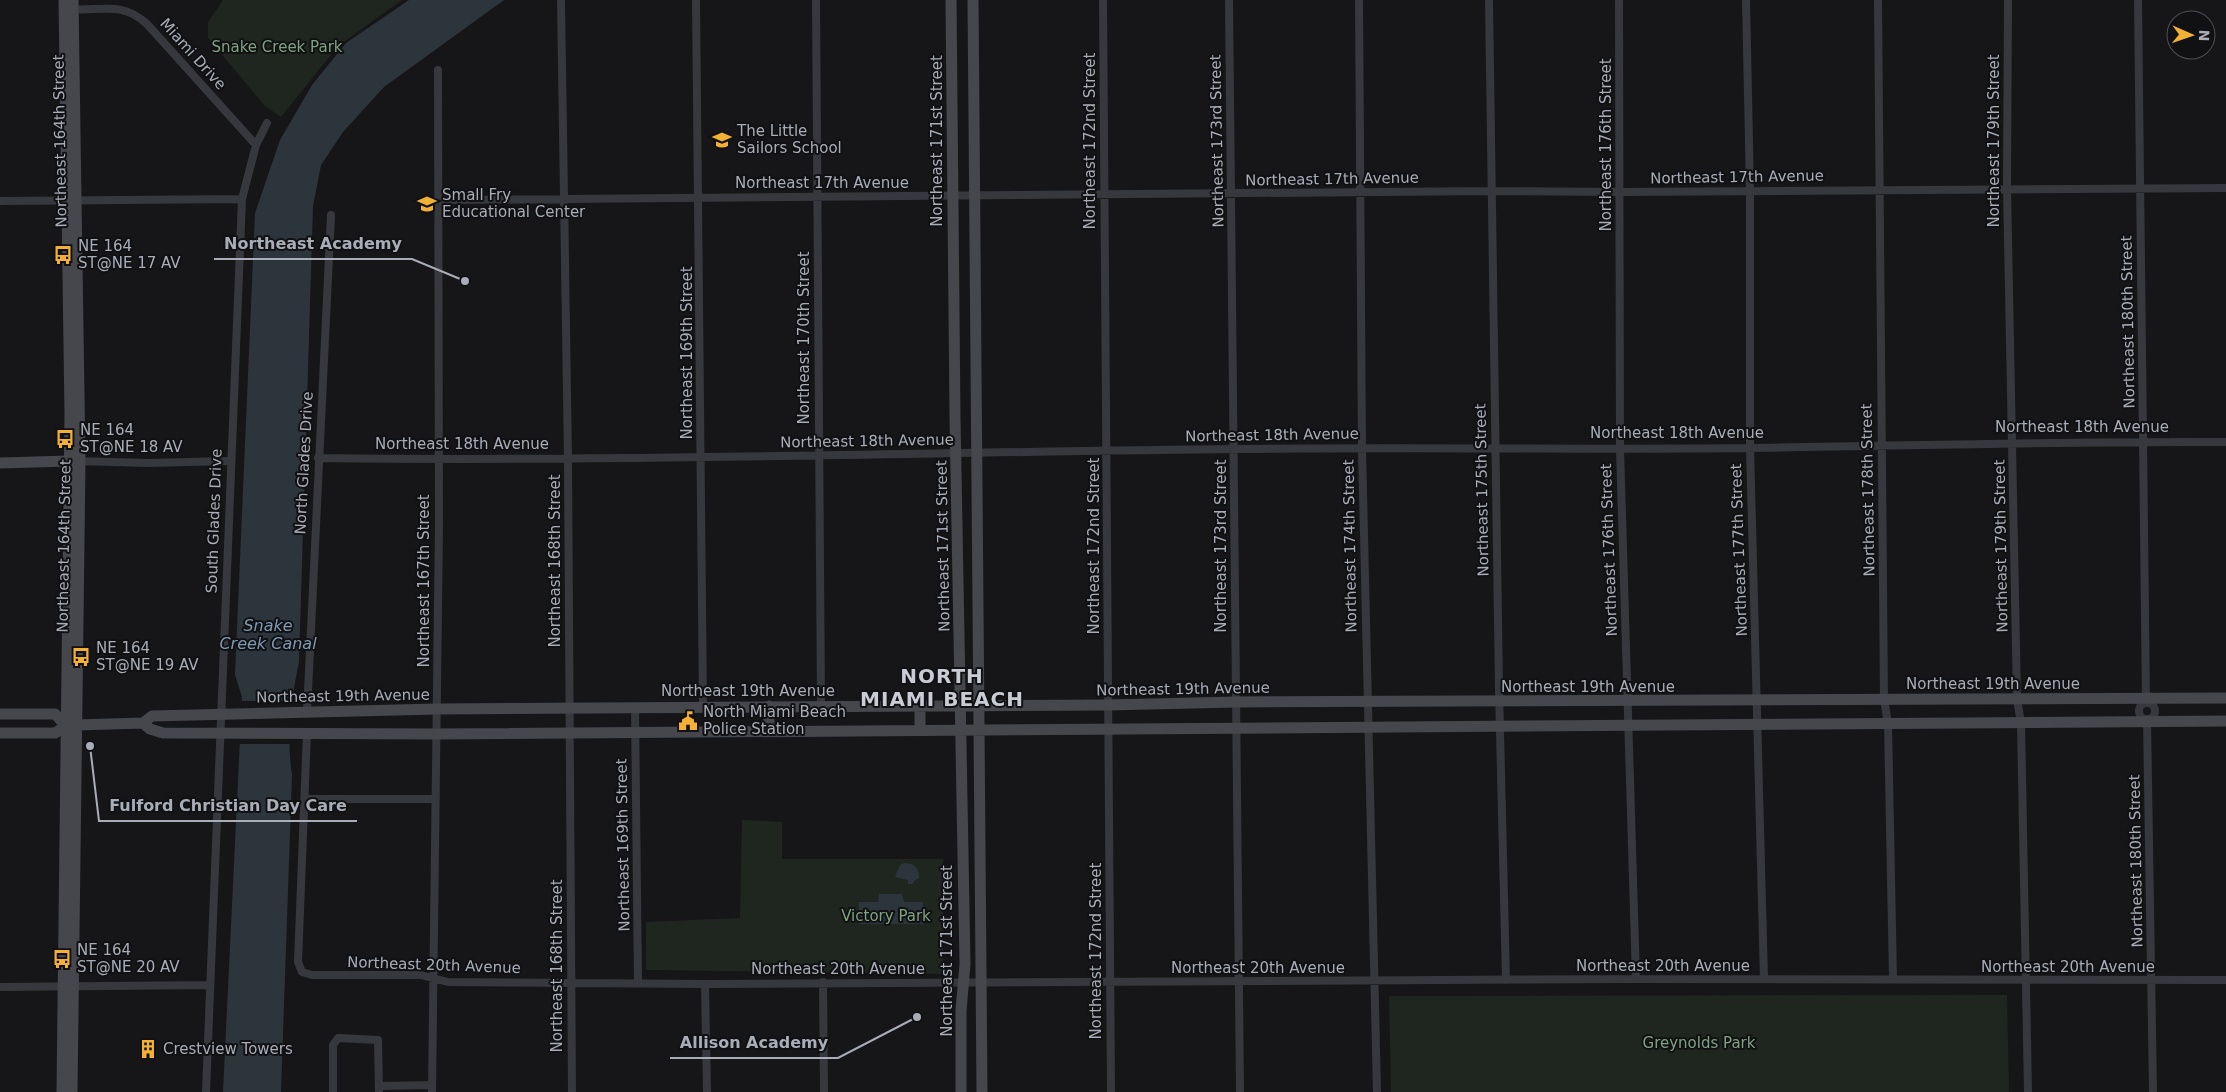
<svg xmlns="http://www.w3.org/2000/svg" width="2226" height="1092" font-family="'DejaVu Sans',sans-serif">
<rect width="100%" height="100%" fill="#161618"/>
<path fill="#1e261f" d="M223 0H402L338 46 281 117 265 106 208 38V22Z
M742 820 782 822V859H943V974L646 970V922L740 918Z
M2007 995 2009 1092H1391L1389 996Z"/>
<path fill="#2c353c" d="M409 0H504L384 87 343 132 321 165 313 206 299 662C291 700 286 736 292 775L281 1092H223L242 697 235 675 255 213 280 140 312 85 346 43Z
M904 863C914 863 919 867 919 878L914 881 913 884H908V880L895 877 900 865Z
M879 894H902L904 902H923L924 924H859V902H878Z"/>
<path fill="#161618" d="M239 701H292L290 744H238Z"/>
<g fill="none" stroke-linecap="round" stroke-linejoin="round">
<path stroke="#37383d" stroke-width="8" d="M561 0 568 459 572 1092
M696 0 703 706
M816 0 821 705
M1103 0 1111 1092
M1229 0 1240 1092
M1359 0 1362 449 1377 1092
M1489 0 1499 690 1506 980
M1619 0 1620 449 1636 979
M1746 0 1750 190V448L1764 979
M1878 0 1884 699 1888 724 1893 979
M2008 0 2007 188 2017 699 2021 723 2028 1092
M2138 0 2146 703
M69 9C100 12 121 0 147 24L256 145
M438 200 1491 191 1620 192 2226 188
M0 201 242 199
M318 458C625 462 932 452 1239 449 1408 447 1577 450 1747 448 1906 446 2066 441 2226 442
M76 461 148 463 230 461
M2139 711a8 8 0 1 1 16 0a8 8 0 1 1-16 0Z
M635 707 638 982
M307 712 331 215
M2147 719 2153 1092
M307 732 298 962 302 972 312 975H421L448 982 705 984 1636 979 2226 980
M305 799H435
M823 982 824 1092
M705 984 707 1092
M0 987 210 985
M379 1086 432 1085
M206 1092 242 199 256 145 267 123
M333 1092V1045L338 1038 378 1040 379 1092
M432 1092 439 525 438 70"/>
<path stroke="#45474d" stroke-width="11" d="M951 0 955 417 965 964 961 1011V1092
M973 0 982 1092
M0 463 69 461
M920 706V729
M0 714H55L66 726
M143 723 150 729 163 733 436 734 2226 721
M769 731V706
M0 733H55L66 726 76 725 143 723 152 716 437 709 1108 705 1236 702 2226 698
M62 1092 70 415 64 0
M72 1092 80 461 73 0"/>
</g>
<defs>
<g id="school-bare" transform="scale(1.5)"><path d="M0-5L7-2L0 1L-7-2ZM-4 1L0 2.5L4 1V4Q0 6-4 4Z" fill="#f2b134" stroke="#111113" stroke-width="2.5" paint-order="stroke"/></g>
<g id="bus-bare" transform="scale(1.5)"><path d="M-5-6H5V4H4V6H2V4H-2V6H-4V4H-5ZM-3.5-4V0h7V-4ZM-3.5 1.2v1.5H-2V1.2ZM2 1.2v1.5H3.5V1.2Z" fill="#f2b134" stroke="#111113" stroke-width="2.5" paint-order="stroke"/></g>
<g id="civic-bare" transform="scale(1.5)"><path d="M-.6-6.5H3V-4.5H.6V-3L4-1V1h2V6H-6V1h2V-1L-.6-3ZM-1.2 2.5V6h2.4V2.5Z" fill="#f2b134" stroke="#111113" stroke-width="2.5" paint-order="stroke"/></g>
<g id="building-bare" transform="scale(1.5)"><path d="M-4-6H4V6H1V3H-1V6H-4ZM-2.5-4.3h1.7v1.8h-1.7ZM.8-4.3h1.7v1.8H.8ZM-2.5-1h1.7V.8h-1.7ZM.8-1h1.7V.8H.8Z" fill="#f2b134" stroke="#111113" stroke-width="2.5" paint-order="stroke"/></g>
</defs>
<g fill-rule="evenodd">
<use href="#school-bare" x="722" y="140"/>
<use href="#school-bare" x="427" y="204"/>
<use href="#bus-bare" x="63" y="255"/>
<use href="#bus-bare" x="65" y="439"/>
<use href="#bus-bare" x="81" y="657"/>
<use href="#civic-bare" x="688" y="721"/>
<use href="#bus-bare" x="62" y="959"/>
<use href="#building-bare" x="148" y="1049"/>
</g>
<g text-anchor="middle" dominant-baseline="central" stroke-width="4" stroke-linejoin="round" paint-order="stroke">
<g font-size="15" fill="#7fa381" stroke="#111113">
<text x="277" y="47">Snake Creek Park</text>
<text x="886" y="916">Victory Park</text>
<text x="1699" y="1043">Greynolds Park</text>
</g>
<g font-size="15" fill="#a8adb8" stroke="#111113">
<text transform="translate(193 54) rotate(48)">Miami Drive</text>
<text transform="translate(60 141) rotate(-91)">Northeast 164th Street</text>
<text transform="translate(937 141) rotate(-90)">Northeast 171st Street</text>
<text transform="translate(1090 141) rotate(-90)">Northeast 172nd Street</text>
<text transform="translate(1217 141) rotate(-91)">Northeast 173rd Street</text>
<text transform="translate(1994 141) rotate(-90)">Northeast 179th Street</text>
<text transform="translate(1606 145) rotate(-90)">Northeast 176th Street</text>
<text transform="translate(1737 177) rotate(-1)">Northeast 17th Avenue</text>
<text transform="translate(1332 179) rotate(-1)">Northeast 17th Avenue</text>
<text x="822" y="183">Northeast 17th Avenue</text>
<text transform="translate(2128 322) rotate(-91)">Northeast 180th Street</text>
<text transform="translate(804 338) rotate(-90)">Northeast 170th Street</text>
<text transform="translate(687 353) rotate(-90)">Northeast 169th Street</text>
<text x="2082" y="427">Northeast 18th Avenue</text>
<text x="1677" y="433">Northeast 18th Avenue</text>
<text transform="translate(1272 435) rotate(-1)">Northeast 18th Avenue</text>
<text transform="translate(867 441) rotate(-1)">Northeast 18th Avenue</text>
<text x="462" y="444">Northeast 18th Avenue</text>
<text transform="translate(304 463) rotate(-87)">North Glades Drive</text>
<text transform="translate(1482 490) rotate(-91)">Northeast 175th Street</text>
<text transform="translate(1868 490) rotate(-91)">Northeast 178th Street</text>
<text transform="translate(214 521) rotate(-88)">South Glades Drive</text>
<text transform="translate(64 546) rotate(-89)">Northeast 164th Street</text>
<text transform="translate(943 546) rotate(-91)">Northeast 171st Street</text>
<text transform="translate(1094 546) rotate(-90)">Northeast 172nd Street</text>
<text transform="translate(1221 546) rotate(-90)">Northeast 173rd Street</text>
<text transform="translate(1350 546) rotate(-91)">Northeast 174th Street</text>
<text transform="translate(2001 546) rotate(-91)">Northeast 179th Street</text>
<text transform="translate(1609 550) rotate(-92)">Northeast 176th Street</text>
<text transform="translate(1739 550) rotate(-92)">Northeast 177th Street</text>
<text transform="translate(555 561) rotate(-90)">Northeast 168th Street</text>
<text transform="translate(424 581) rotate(-90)">Northeast 167th Street</text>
<text x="1993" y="684">Northeast 19th Avenue</text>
<text x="1588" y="687">Northeast 19th Avenue</text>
<text transform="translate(1183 689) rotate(-1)">Northeast 19th Avenue</text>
<text x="748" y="691">Northeast 19th Avenue</text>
<text transform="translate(343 696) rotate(-1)">Northeast 19th Avenue</text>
<text transform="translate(623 845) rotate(-91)">Northeast 169th Street</text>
<text transform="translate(2136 861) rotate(-91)">Northeast 180th Street</text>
<text transform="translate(947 951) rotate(-90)">Northeast 171st Street</text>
<text transform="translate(1096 951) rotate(-90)">Northeast 172nd Street</text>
<text transform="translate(434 965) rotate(2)">Northeast 20th Avenue</text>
<text transform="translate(557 966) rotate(-90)">Northeast 168th Street</text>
<text x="1663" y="966">Northeast 20th Avenue</text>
<text x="2068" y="967">Northeast 20th Avenue</text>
<text x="1258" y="968">Northeast 20th Avenue</text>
<text x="838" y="969">Northeast 20th Avenue</text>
</g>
<g font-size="15" fill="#a8adb8" stroke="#111113" text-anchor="start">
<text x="737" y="131">The Little<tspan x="737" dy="17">Sailors School</tspan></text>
<text x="442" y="195">Small Fry<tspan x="442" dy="17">Educational Center</tspan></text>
<text x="78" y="246">NE 164<tspan x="78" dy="17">ST@NE 17 AV</tspan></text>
<text x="80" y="430">NE 164<tspan x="80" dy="17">ST@NE 18 AV</tspan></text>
<text x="96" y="648">NE 164<tspan x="96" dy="17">ST@NE 19 AV</tspan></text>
<text x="703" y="712">North Miami Beach<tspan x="703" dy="17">Police Station</tspan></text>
<text x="77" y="950">NE 164<tspan x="77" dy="17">ST@NE 20 AV</tspan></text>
<text x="163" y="1049">Crestview Towers</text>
</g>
<g font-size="16" font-style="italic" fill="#7f9bb3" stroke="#111113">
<text x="268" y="625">Snake<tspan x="268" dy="18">Creek Canal</tspan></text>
</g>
<g font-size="20" font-weight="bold" letter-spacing="1" fill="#c9ccd4" stroke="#111113">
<text x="942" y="676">NORTH<tspan x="942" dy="23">MIAMI BEACH</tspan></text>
</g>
</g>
<path fill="none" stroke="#a8adb8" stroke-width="2" d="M465 281L412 259H214M90 746L99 821H357M917 1017L838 1058H670"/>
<g fill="#a8adb8" stroke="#111113" stroke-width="2">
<circle cx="465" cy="281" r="5"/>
<circle cx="90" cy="746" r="5"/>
<circle cx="917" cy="1017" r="5"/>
</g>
<g font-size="16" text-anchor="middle" font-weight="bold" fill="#a8adb8" stroke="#111113" stroke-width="4" stroke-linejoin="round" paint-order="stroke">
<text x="313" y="249">Northeast Academy</text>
<text x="228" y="811">Fulford Christian Day Care</text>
<text x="754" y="1048">Allison Academy</text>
</g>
<g transform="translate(2191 35) rotate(92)"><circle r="24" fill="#111113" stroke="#4d4f55"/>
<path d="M0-4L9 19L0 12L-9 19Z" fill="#f2b134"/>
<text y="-8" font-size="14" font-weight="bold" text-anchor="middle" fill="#a8adb8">N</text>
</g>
</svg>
